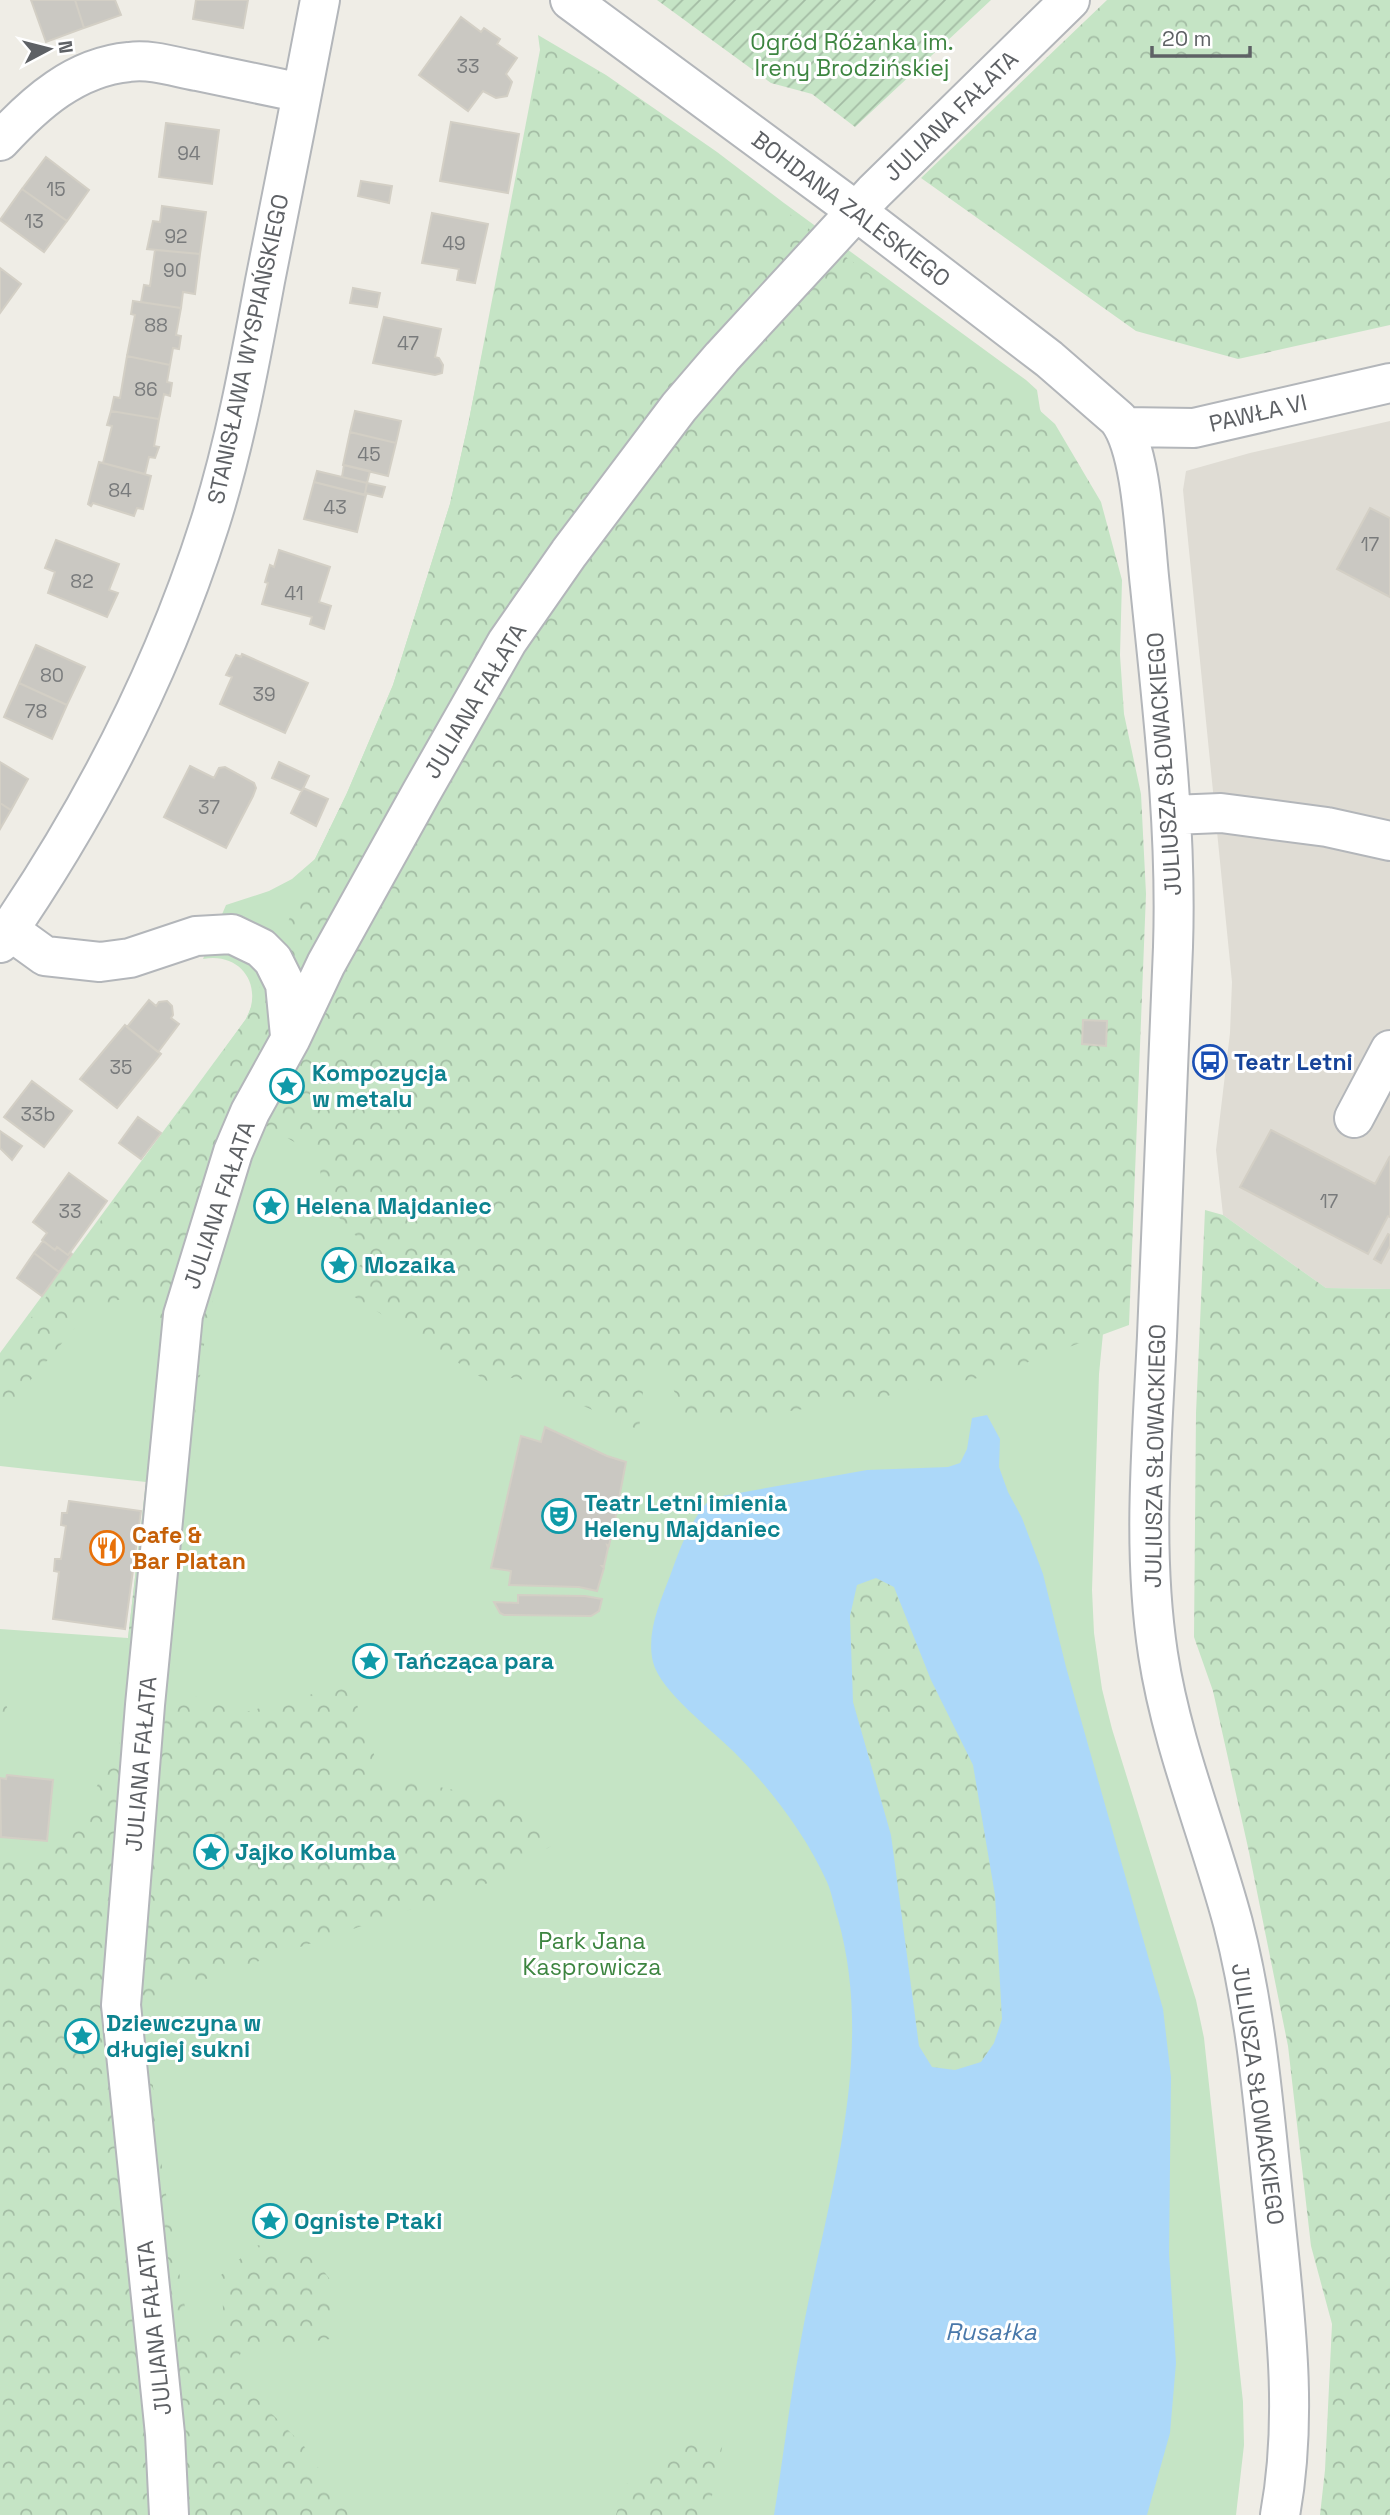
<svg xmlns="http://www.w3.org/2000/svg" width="1390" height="2515" font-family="'Space Grotesk',sans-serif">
<defs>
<pattern id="forest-crowns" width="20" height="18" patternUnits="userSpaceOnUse" patternTransform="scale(1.75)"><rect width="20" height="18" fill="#c5e4c5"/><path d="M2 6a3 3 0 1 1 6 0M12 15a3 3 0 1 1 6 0" fill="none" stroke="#a3bca4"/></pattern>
<pattern id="garden-furrows" width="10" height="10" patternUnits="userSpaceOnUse" patternTransform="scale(1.75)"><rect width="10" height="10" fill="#c5e4c5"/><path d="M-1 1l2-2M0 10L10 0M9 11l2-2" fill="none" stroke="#a3bca4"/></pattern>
</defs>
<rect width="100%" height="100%" fill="#efede6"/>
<path fill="#dfdcd4" d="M1390 421V1289L1326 1288 1223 1215 1216 1150 1230 1033 1232 982 1183 490 1186 471 1250 453Z"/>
<path fill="#c5e4c5" d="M538 35 606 75 717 152 784 203 1026 380 1037 390 1040 409 1072 496 1105 1313 1099 1374 1092 1590 1094 1633 1102 1689 1112 1729 1196 2000 1204 2038 1243 2402 1244 2445 1236 2515H0V1629L128 1638 146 1482 0 1466V1353L246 1019C264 986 241 952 203 959L226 905 269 891 292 879 315 859 347 793 393 685 450 504 469 420 540 50Z"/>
<path fill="url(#forest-crowns)" d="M1107 0H1390V325L1238 359 1136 331 921 178Z
M549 43 606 76 647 105 843 255 951 332 1055 424 1101 502 1122 580 1120 655 1124 714 1141 794 1146 894 1129 1325 993 1375 866 1400 720 1421 685 1414 664 1370 645 1371 639 1430 516 1377 490 1383 345 1291 369 1250 321 1198 320 1157 241 1111 196 1254 217 1279 204 1345 164 1661 139 1657 128 1638 146 1482 161 1400 165 1330 133 1295 91 1309 0 1416V1361L246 1019 315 859 347 793 393 685 450 504 469 420 541 59Z
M1205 1210 1223 1215 1326 1288 1390 1289V2515H1320L1325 2470 1332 2324 1311 2246 1288 2046 1249 1852 1213 1691 1194 1637 1196 1413Z
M876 1578 893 1586 931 1680 973 1765 995 1895 1002 2019 994 2043 981 2062 955 2070 932 2067 919 2046 891 1835 853 1702 850 1616 857 1585Z
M350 1684 381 1775 454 1790 517 1799 541 1819 556 1843 494 1881 165 1993 145 2015 163 2176 190 2337 224 2326 221 2275 256 2245 309 2252 335 2286 330 2339 241 2352 233 2375 304 2446 349 2515H0V1854L39 1860 80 1818 136 1712 201 1695 238 1714Z
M0 1694 16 1724 0 1734Z
M724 2438 708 2515H616L625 2485 694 2439Z"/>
<path fill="url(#garden-furrows)" d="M657 0H991L855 127 812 94 771 83Z"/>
<path fill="#acd8f9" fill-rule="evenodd" d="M987 1415 1000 1439 999 1467 1008 1492 1022 1518 1043 1574 1066 1667 1163 2009 1171 2077 1169 2254 1176 2363 1170 2433 1147 2515H774C783 2460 789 2405 799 2351 823 2210 878 2062 838 1919 834 1907 832 1893 827 1882 806 1835 770 1788 734 1752 712 1730 660 1691 653 1662 646 1633 660 1602 670 1576 681 1546 689 1522 711 1498L867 1470 948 1467 960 1463 967 1449 972 1418ZM876 1578 894 1587 931 1680 973 1765 995 1895 1002 2019 994 2043 981 2062 955 2070 932 2067 919 2046 891 1835 853 1702 850 1616 857 1585Z"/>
<path fill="#cac8c2" stroke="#d3cfc5" stroke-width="2" d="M31 0H75L84 28 46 42Z
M75 0H115L121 15 84 28Z
M196 0H248L243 28 193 19Z
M461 17 481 32 484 28 500 39 497 44 517 58 506 74 512 82 507 96 496 98 483 91 468 111 419 75Z
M451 122 519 134 508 193 440 181Z
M166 123 219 130 212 184 159 177Z
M46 157 89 190 67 221 22 189Z
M361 181 392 186 389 203 358 196Z
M22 189 67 221 44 252 0 220Z
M162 206 206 212 200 254 147 249 153 221 160 222Z
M432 213 488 224 475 283 457 280 459 269 422 263Z
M155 250 200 254 195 294 183 292 181 308 141 302 144 285 150 286Z
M0 268 21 284 0 313Z
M353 288 380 293 377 307 350 303Z
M133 301 181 308 176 335 181 336 179 349 173 348 170 365 127 356 135 315 131 314Z
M384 317 441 329 435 357 439 358 443 365 442 373 435 375 373 363Z
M127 356 170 365 167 382 172 383 170 396 164 394 159 419 111 411 114 397 120 398Z
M111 411 159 419 154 446 159 447 155 458 149 457 145 474 103 463 112 426 107 425Z
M355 411 401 421 396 443 350 432Z
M350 432 396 443 388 476 343 465Z
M99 462 151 476 143 509 137 508 134 516 93 503 91 506 88 504Z
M344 465 370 471 367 483 342 477Z
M317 471 367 483 365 493 364 495 314 482Z
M314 482 366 495 357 532 304 519Z
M367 483 385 487 382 497 365 493Z
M1370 508 1390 518V597L1337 569Z
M56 540 119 564 109 590 118 593 107 617 48 593 55 572 45 568Z
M279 550 330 567 319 602 331 606 324 629 310 624 312 617 262 604 268 583 265 582 270 565 274 567Z
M36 645 85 667 67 705 19 683Z
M242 654 308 683 285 733 220 704 232 677 226 675 236 655 241 657Z
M19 683 67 705 52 739 4 717Z
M0 762 28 779 11 810 0 803Z
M279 762 309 776 302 791 272 778Z
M190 766 214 778 219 768 225 767 254 783 256 788 253 796 226 848 164 817Z
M303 788 328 799 316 826 291 813Z
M0 803 11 810 0 829Z
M149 1000 156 1006 159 1002 167 1001 172 1006 173 1015 171 1018 179 1024 158 1052 127 1027Z
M1083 1020 1107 1021 1106 1046 1082 1044Z
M125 1025 161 1054 117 1108 80 1079Z
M32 1081 72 1111 44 1147 4 1117Z
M138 1117 161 1133 141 1159 119 1143Z
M1271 1130 1375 1184 1390 1156V1217L1388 1216 1368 1254 1240 1187Z
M0 1131 22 1146 12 1160 0 1148Z
M69 1173 107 1201 68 1255 57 1247 55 1250 42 1240 47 1233 33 1222Z
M1388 1234 1390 1235V1246L1381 1263 1374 1259Z
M43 1241 55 1250 57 1247 68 1255 70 1252 72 1254 59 1272 34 1253Z
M34 1253 59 1272 42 1296 17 1278Z
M545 1427 607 1456 626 1462 614 1525H611L613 1527 609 1546 607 1545 608 1548 604 1566H602L604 1568 597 1591 579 1587 509 1585 511 1571 491 1568 521 1436 541 1442Z
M69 1501 141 1511 125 1629 53 1619 59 1572 54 1571 55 1559H61L66 1526 61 1525 62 1513H67Z
M518 1595 585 1596 602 1599 599 1611 591 1616 504 1615 500 1613 494 1602 518 1603Z
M7 1775 53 1780 47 1841 1 1837 0 1778 6 1779Z"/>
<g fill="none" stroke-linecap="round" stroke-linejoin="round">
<g stroke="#b3b6ba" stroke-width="42">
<path id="minor" d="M570 0 856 211 1049 359 1118 419C1143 451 1145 545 1150 586 1162 706 1177 825 1173 947 1168 1077 1163 1207 1157 1336 1152 1443 1142 1549 1158 1654 1172 1746 1209 1833 1233 1923 1257 2016 1264 2111 1274 2206 1284 2308 1299 2413 1280 2515
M0 141C35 103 75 67 129 62 152 59 175 67 197 71 232 78 267 86 302 93
M1124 427 1194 428 1390 383
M1172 815 1221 813 1327 827 1390 841
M9 930 45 956 100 962 130 958 196 936 232 934 261 948 273 960 285 984 290 1036
M0 943C90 813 162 674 210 523 235 444 250 362 265 281 284 187 302 94 320 0
M1354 1118 1390 1050
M169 2515 165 2434 121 2005 145 1705 183 1315 233 1152 250 1112 291 1038 326 964 421 793 507 642 569 553 679 407 722 357 874 192 1070 0"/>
</g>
<use href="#minor" stroke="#fff" stroke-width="38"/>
</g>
<defs>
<g id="bus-ring" transform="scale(1.75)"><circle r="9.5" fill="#fff" stroke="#1a4fb4" stroke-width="1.5"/><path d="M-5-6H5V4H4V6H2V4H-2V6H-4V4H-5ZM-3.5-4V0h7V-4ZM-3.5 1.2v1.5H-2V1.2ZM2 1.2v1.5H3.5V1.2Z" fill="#1a4fb4"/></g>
<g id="sight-ring" transform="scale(1.75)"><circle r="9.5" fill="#fff" stroke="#0f9aa8" stroke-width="1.5"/><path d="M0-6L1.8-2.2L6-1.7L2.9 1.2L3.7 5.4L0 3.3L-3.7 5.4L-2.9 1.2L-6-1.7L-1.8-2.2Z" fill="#0f9aa8"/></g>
<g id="theatre-ring" transform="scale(1.75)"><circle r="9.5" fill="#fff" stroke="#0f9aa8" stroke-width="1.5"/><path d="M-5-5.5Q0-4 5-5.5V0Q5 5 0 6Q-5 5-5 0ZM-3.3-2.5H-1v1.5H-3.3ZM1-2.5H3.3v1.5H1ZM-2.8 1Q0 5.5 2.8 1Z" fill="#0f9aa8"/></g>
<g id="restaurant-ring" transform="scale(1.75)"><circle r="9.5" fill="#fff" stroke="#e8710a" stroke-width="1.5"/><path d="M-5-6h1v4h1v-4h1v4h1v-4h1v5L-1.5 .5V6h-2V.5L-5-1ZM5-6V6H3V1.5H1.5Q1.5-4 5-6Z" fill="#e8710a"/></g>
</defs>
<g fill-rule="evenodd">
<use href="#bus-ring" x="1210" y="1062"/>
<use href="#sight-ring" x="287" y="1086"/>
<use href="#sight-ring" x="271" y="1206"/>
<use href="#sight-ring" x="339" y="1265"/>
<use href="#theatre-ring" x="559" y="1516"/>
<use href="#restaurant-ring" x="107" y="1548"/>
<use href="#sight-ring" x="370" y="1661"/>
<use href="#sight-ring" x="211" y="1852"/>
<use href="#sight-ring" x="82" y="2036"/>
<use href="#sight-ring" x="270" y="2221"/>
</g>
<g text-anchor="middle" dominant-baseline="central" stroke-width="6" stroke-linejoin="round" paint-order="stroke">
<g font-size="19" fill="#797b7c">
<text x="468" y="66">33</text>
<text x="189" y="153">94</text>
<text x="56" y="189">15</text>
<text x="34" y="221">13</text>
<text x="176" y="236">92</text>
<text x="454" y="243">49</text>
<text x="175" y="270">90</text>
<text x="156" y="325">88</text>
<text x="408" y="343">47</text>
<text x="146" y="389">86</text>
<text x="369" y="454">45</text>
<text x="120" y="490">84</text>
<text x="335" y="507">43</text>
<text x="1370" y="544">17</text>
<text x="82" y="581">82</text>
<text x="294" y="593">41</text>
<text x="52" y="675">80</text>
<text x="264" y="694">39</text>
<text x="36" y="711">78</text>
<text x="209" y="807">37</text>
<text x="121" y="1067">35</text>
<text x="38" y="1114">33b</text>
<text x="1329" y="1201">17</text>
<text x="70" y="1211">33</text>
</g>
<g font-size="23" fill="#3d8540" stroke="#fff">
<text x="852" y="42">Ogród Różanka im.<tspan x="852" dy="26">Ireny Brodzińskiej</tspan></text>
<text x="592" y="1941">Park Jana<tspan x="592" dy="26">Kasprowicza</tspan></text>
</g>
<g font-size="23" fill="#5e6165" stroke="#fff">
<text transform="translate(951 116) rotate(-44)">JULIANA FAŁATA</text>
<text transform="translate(851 209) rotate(37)">BOHDANA ZALESKIEGO</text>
<text transform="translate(248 349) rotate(-78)">STANISŁAWA WYSPIAŃSKIEGO</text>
<text transform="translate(1258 413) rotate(-13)">PAWŁA VI</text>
<text transform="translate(475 701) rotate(-59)">JULIANA FAŁATA</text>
<text transform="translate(1164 764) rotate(-94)">JULIUSZA SŁOWACKIEGO</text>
<text transform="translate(219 1205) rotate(-71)">JULIANA FAŁATA</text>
<text transform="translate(1155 1456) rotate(-89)">JULIUSZA SŁOWACKIEGO</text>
<text transform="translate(141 1764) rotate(-85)">JULIANA FAŁATA</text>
<text transform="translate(1258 2094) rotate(82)">JULIUSZA SŁOWACKIEGO</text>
<text transform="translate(154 2328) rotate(-96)">JULIANA FAŁATA</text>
</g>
<g font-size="23" font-weight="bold" fill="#164399" stroke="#fff" text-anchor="start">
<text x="1234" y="1062">Teatr Letni</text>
</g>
<g font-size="23" font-weight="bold" fill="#0d838f" stroke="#fff" text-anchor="start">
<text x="312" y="1073">Kompozycja<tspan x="312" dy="26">w metalu</tspan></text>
<text x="296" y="1206">Helena Majdaniec</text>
<text x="364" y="1265">Mozaika</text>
<text x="584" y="1503">Teatr Letni imienia<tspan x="584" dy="26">Heleny Majdaniec</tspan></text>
<text x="394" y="1661">Tańcząca para</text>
<text x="235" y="1852">Jajko Kolumba</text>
<text x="106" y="2023">Dziewczyna w<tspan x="106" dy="26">długiej sukni</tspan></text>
<text x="294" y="2221">Ogniste Ptaki</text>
</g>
<g font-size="23" font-weight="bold" fill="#c56008" stroke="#fff" text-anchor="start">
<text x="132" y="1535">Cafe &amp;<tspan x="132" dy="26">Bar Platan</tspan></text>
</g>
<g font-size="24" font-style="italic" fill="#4978aa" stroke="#fff">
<text x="991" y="2331">Rusałka</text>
</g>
</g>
<g transform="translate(49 49) rotate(83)" stroke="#ffffff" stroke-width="5" paint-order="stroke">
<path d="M0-5L12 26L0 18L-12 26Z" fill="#5e6165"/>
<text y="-10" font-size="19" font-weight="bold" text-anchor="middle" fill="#5e6165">N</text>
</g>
<path d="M1152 46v10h98v-10" fill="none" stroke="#5e6165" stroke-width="3.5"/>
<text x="1162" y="46" font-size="21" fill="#5e6165" stroke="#ffffff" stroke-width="5" paint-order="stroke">20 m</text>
</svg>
